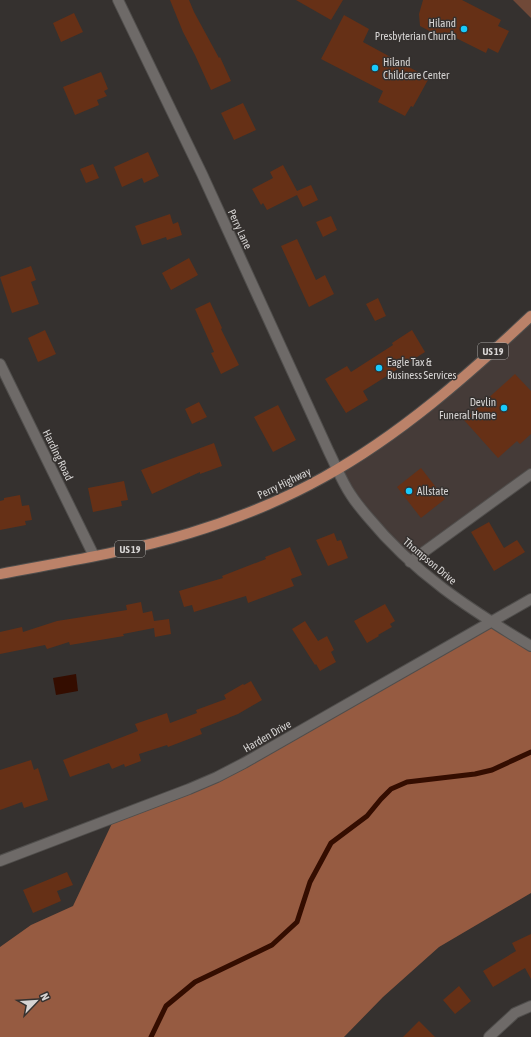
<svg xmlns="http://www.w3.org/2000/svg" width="531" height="1037" font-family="'Asap Condensed',sans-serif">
<rect width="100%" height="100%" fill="#35312f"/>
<path fill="#453b38" d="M531 316V474L410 562 393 546 338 469 381 440Z"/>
<path fill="#704938" d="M513 0H531V18Z"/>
<path fill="#965b41" d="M491 622 531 646V893L439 947 383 997 344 1037H0V947L31 925 73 906 115 817 189 789Z"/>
<path fill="#340d00" d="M76 674 78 691 56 695 53 678Z"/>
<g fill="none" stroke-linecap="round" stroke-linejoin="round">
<path stroke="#340d00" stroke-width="5" d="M151 1037 166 1006 195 982 272 945 297 922 310 882 331 843 367 816 381 799 391 789 407 782 475 774 492 770 531 752"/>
</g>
<path fill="#663016" d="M170 0H189L194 12 219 58 220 57 231 81 211 90 195 55 183 32Z
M296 0H343L331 20Z
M423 0H462L501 20 498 26 509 31 498 53 488 48 486 53 444 32 441 37 420 26 419 14Z
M74 13 83 32 61 42 53 23Z
M344 15 369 29 363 42 429 78 413 107 411 106 405 116 378 102 383 91 321 59Z
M101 72 108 89 104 91 107 96 97 100 99 105 75 115 63 87Z
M243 103 256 130 234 140 221 113Z
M148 152 159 176 144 183 142 178 122 187 114 167Z
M93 164 99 178 86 183 80 169Z
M283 165 297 191 311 185 318 200 303 207 297 195 267 210 263 203 261 205 252 189 273 178 270 172Z
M170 214 173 224 178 222 182 235 167 240 166 237 142 245 135 226Z
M331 216 337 230 323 237 316 222Z
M297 239 316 280 325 275 334 294 309 307 281 246Z
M189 258 198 275 171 290 162 273Z
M31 266 36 280 31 282 39 304 12 313 0 277Z
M378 298 386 316 375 321 366 304Z
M210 302 222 328 221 329 239 365 221 374 211 353 214 352 195 309Z
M45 330 56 354 38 362 28 338Z
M412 330 425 352 363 391 368 400 346 413 325 379 347 366 351 372 393 345 392 343Z
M515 374 531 391V434L520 444 517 441 498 458 464 420Z
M199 402 207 417 192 424 185 409Z
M278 405 296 440 273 452 254 417Z
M214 443 222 466 200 474V472L152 494 141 470Z
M421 468 445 499 421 518 397 487Z
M124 481 128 500 121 501 122 506 93 512 88 488Z
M20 495 22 506 29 505 32 520 25 521 26 525 0 530V501L4 500V498Z
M489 522 504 548 517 540 525 552 494 571 471 532Z
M334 533 337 541 341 540 348 558 328 566 316 540Z
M290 547 302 575 291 579 294 586 248 603 246 596 194 612 192 605 184 607 179 591 223 578 222 576 266 559 265 557Z
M141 602 143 613 152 611 154 621 169 619 171 634 155 637 154 628 123 634 124 636 70 645 69 642 47 649 45 645 0 654V632L22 627 23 632 57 621 127 610 126 605Z
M385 604 395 621 390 624 392 627 378 635 379 636 367 643 354 621Z
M305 621 318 641 327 636 334 650 331 652 336 662 320 671 316 664 315 665 292 629Z
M251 681 262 700 238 714 200 729 202 734 168 747 167 745 139 754 141 761 125 767 124 764 112 769 109 763 70 777 63 760 138 731 135 724 167 713 170 723 197 713 196 710 226 699 224 695 243 684 244 685Z
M31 760 34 770 38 768 48 800 24 808 22 802 0 810V770Z
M67 872 73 885 57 891 61 901 33 913 23 890Z
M531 934V979L525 968 493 987 483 971 516 951 512 943Z
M459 986 471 1001 455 1014 443 1000Z
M419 1021 435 1037H403Z"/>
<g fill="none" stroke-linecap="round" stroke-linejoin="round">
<g stroke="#504e4c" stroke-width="12">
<path id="minor" d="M118 0 202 174 329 452C336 466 342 482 351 495 356 503 362 510 368 517 414 573 469 609 531 646
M0 364 94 556
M410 562 531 474
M0 861 189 789 217 777 244 763 531 599
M489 1037 515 1013 531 1006"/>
</g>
<g stroke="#504e4c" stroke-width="12">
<path id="major" d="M0 574C63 562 128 552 190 533 236 519 281 501 324 477 400 435 467 376 531 316"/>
</g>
<use href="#minor" stroke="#6e6a68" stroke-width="10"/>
<use href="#major" stroke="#bb8269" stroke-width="10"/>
</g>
<g fill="#18cafc" stroke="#35312f" stroke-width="1.5">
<circle cx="464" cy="29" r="4"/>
<circle cx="375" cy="68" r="4"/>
<circle cx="379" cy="368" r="4"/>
<circle cx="504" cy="408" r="4"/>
<circle cx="409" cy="491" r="4"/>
</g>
<g text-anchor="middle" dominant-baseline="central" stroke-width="3" stroke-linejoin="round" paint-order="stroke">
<g fill="#35312f" stroke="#a6a4a2" stroke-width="1">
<rect x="478" y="343" width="30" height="16" rx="3"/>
<rect x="115" y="541" width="30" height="16" rx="3"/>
</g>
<g font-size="10" font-weight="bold" fill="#d7d5d4">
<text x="493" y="351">US 19</text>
<text x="130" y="549">US 19</text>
</g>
<g font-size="11" fill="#d7d5d4" stroke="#35312f" text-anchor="start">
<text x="456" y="23" text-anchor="end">Hiland<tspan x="456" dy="13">Presbyterian Church</tspan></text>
<text x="383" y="62">Hiland<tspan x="383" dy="13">Childcare Center</tspan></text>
<text x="387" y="362">Eagle Tax &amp;<tspan x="387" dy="13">Business Services</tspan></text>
<text x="496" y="402" text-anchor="end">Devlin<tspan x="496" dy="13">Funeral Home</tspan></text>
<text x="417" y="491">Allstate</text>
</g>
<g font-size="11" fill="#d7d5d4" stroke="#35312f">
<text transform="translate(240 229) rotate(65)">Perry Lane</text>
<text transform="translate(58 455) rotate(64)">Harding Road</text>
<text transform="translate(284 483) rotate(-26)">Perry Highway</text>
<text transform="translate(430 561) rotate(40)">Thompson Drive</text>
<text transform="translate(267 736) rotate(-30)">Harden Drive</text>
</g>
</g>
<g transform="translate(36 1001) rotate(65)" stroke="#35312f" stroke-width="3" paint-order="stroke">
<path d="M0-3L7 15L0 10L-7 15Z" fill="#d7d5d4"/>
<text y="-6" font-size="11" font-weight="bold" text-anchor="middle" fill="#d7d5d4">N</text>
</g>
</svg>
